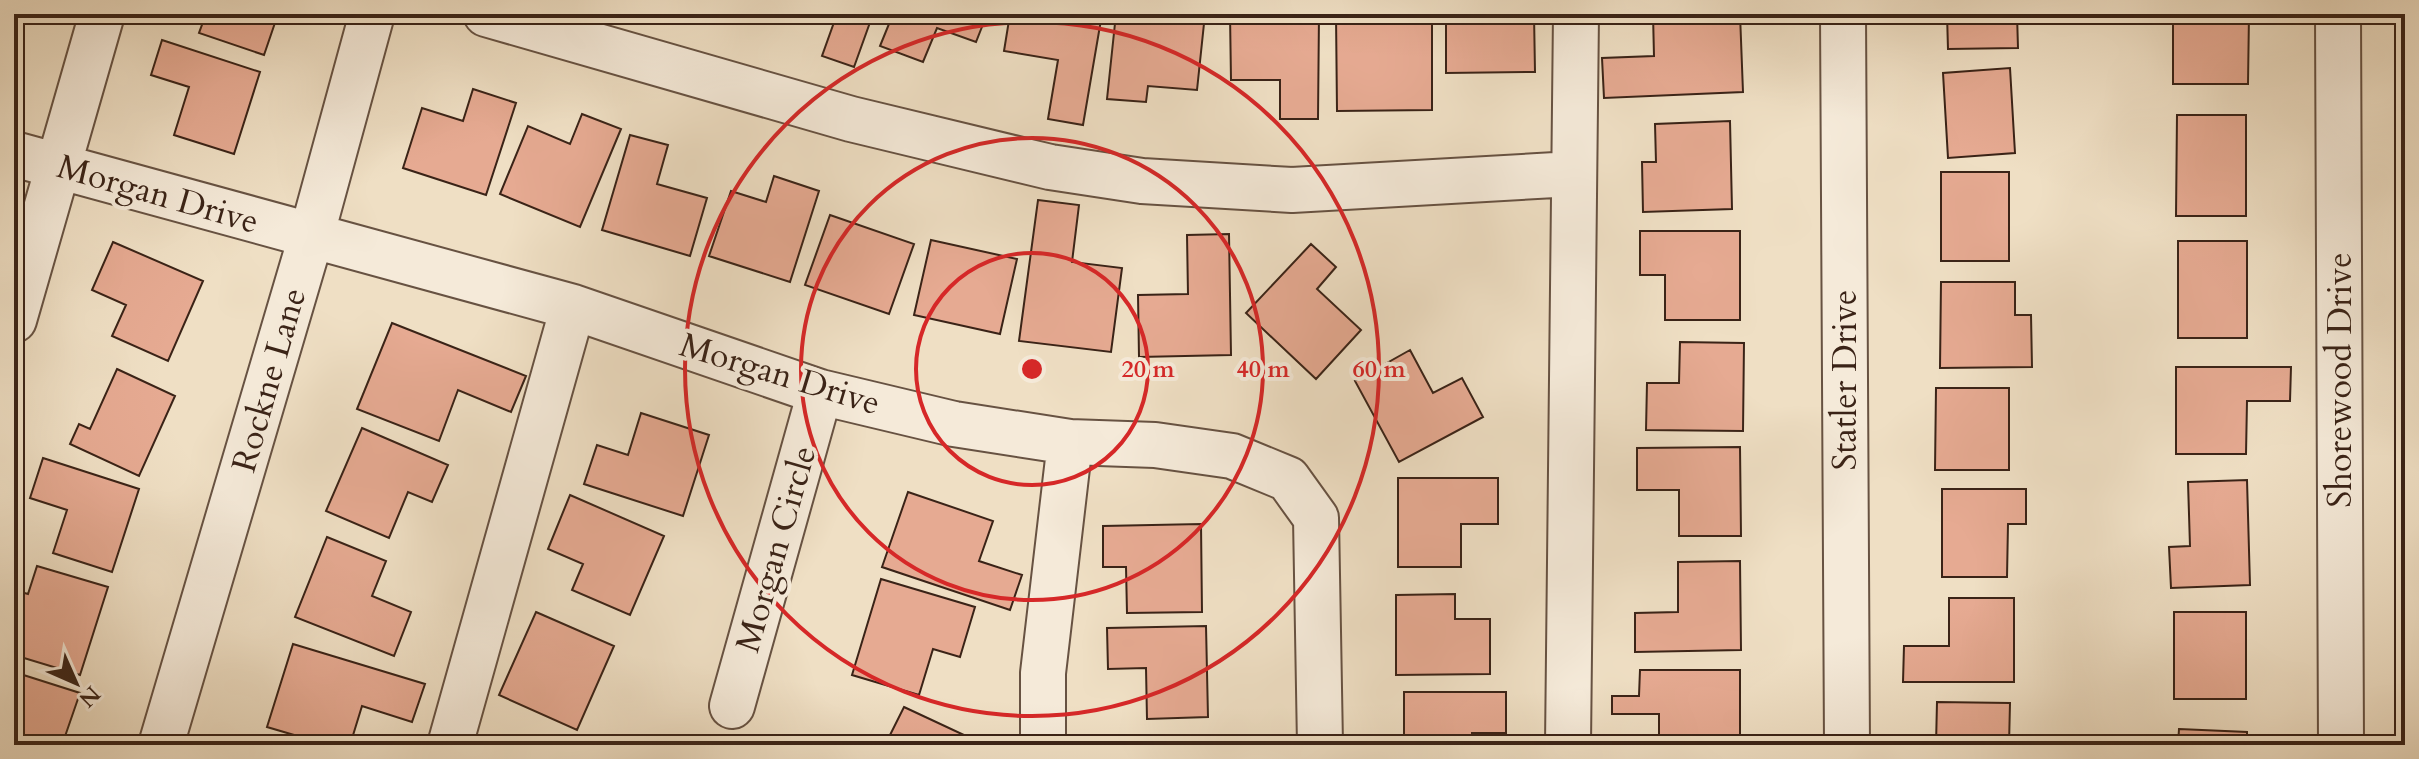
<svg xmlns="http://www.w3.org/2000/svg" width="2419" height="759" font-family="Cardo,serif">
<rect width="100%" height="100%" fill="#efdfc4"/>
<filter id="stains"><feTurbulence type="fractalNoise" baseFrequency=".0025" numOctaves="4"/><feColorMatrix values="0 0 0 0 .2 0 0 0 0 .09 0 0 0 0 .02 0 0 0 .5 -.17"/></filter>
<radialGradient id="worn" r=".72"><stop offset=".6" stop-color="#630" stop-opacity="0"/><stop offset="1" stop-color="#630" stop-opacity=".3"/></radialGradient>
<path fill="#e6aa92" stroke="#3a2317" stroke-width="2" d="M206 14H278L264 55 199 33Z
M619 14H639L637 21Z
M837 14H873L854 67 822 56Z
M893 14H987L976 42 937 28 923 62 880 46Z
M1010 14H1102L1083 125 1048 119 1058 60 1004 51Z
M1116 14H1205L1197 90 1148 86 1146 102 1107 99Z
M1230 14H1319L1318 119H1280V80H1231Z
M1432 14V110L1337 111 1336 15Z
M1446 14H1534L1535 72 1446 73Z
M1653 14H1740L1743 92 1604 98 1602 58 1654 56Z
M1947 14H2017L2018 48 1948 49Z
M2173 14H2249L2248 84H2173Z
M162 40 260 72 234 154 174 135 189 87 151 75Z
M2010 68 2015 153 1948 158 1943 73Z
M473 89 516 103 486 195 403 168 422 108 463 121Z
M582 114 621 129 580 227 500 194 528 126 570 144Z
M2177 115H2246V216H2176Z
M1730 121 1732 209 1643 212 1642 162H1656L1655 124Z
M630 135 668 145 657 184 707 198 690 256 602 230Z
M1941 172H2009V261H1941Z
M774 176 819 191 790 282 709 256 731 191 766 202Z
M1038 200 1079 205 1072 262 1122 268 1111 352 1019 341Z
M830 215 914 244 889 314 805 285Z
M1640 231H1740V320H1665V275H1640Z
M1229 234 1231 355 1139 357 1138 295 1188 294 1187 235Z
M931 240 1017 259 1000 334 914 315Z
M2178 241H2247V338H2178Z
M113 242 203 281 168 361 112 336 126 305 92 290Z
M1311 244 1336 267 1317 289 1361 330 1316 379 1246 313Z
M1941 282H2015V315H2031L2032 367 1940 368Z
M392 323 526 376 511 412 458 390 439 441 357 409Z
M1680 342 1744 343 1743 431 1646 430 1647 383H1679Z
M1410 350 1433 393 1462 378 1483 417 1399 462 1355 381Z
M2176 367H2291L2290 401H2247L2246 454H2176Z
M117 369 175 396 139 476 70 444 79 424 90 429Z
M1936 388H2009V470H1935Z
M641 413 709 435 683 516 584 484 597 445 628 455Z
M362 428 448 465 432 502 408 492 389 538 326 511Z
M1740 447 1741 536H1679V490H1637V448Z
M43 458 139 489 112 572 53 553 67 510 30 498Z
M1398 478H1498V524H1461V567H1398Z
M2247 480 2250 585 2171 588 2169 547 2190 546 2188 482Z
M1942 489H2026V524H2008L2007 577H1942Z
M908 492 993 521 979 561 1022 575 1010 610 882 567Z
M570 495 664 536 630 615 572 590 583 564 548 549Z
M1201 524 1202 612 1127 613 1126 567H1103V526Z
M327 537 386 561 372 596 411 612 394 656 295 617Z
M1740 561 1741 650 1635 652V613L1678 612V562Z
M37 566 108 587 80 675 14 655V590L28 594Z
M881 579 975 607 960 657 933 649 919 695 852 675Z
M1455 594V619H1490V674L1396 675V595Z
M1949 598H2014V682H1903L1904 646H1949Z
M536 612 614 646 577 730 499 695Z
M2174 612H2246V699H2174Z
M1206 626 1208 717 1147 719 1146 668 1108 669 1107 628Z
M293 644 425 684 412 722 362 706 350 745H328L267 727Z
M1640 670H1740V745H1659V714H1612V696H1639Z
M14 672 80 693 62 745H14Z
M1404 692H1506V733H1472V745H1404Z
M1937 702 2010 703 2009 745H1936Z
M904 707 964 735 959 745H885Z
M2179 729 2247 732V745H2178Z
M1132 741H1205V745H1132Z"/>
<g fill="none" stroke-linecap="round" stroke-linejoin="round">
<g stroke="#675242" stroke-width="48">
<path id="minor" d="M486 14 851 119 1050 167 1142 181 1292 190 1573 174
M1843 14 1847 745
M2338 14 2341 745
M14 154 573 307 820 392 954 424 1070 442 1155 445 1232 456 1288 479 1316 518 1320 745
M14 320 102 14
M732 706 820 392
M161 745 311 237 372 14
M450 745 573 307
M1043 745V673L1070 442
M1568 745 1576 14"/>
</g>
<use href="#minor" stroke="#f5ead9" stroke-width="44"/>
</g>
<g fill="none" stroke="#d62828" stroke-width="4">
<circle cx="1032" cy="369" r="116"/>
<circle cx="1032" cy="369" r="231"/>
<circle cx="1032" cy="369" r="347"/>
</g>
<g text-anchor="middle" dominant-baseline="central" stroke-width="8" stroke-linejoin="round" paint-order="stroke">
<g font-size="34" fill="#3a2317" stroke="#f5ead9">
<text transform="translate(158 194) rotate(16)">Morgan Drive</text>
<text transform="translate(780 374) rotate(17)">Morgan Drive</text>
<text transform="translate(269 380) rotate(-74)">Rockne Lane</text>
<text transform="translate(1845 380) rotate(-90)">Statler Drive</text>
<text transform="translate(2340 380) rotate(-90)">Shorewood Drive</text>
<text transform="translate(776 549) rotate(-74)">Morgan Circle</text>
</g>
</g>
<circle cx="1032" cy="369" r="12" fill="#d62828" stroke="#f5ead9" stroke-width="4"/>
<g font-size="24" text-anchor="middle" font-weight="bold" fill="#d62828" stroke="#f5ead9" stroke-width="8" stroke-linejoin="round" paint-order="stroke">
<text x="1148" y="377">20 m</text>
<text x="1263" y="377">40 m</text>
<text x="1379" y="377">60 m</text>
</g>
<rect width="2419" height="759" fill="none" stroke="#efdfc4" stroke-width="48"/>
<rect x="16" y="16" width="2387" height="727" fill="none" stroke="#3a2317" stroke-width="4"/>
<rect x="24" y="24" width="2371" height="711" fill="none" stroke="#3a2317" stroke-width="2"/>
<g transform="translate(76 683) rotate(135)" stroke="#f5ead9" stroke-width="6" paint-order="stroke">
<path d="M0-6L14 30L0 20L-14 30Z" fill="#3a2317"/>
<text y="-12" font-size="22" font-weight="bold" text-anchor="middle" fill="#3a2317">N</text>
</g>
<rect width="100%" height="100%" filter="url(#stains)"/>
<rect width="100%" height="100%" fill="url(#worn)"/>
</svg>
